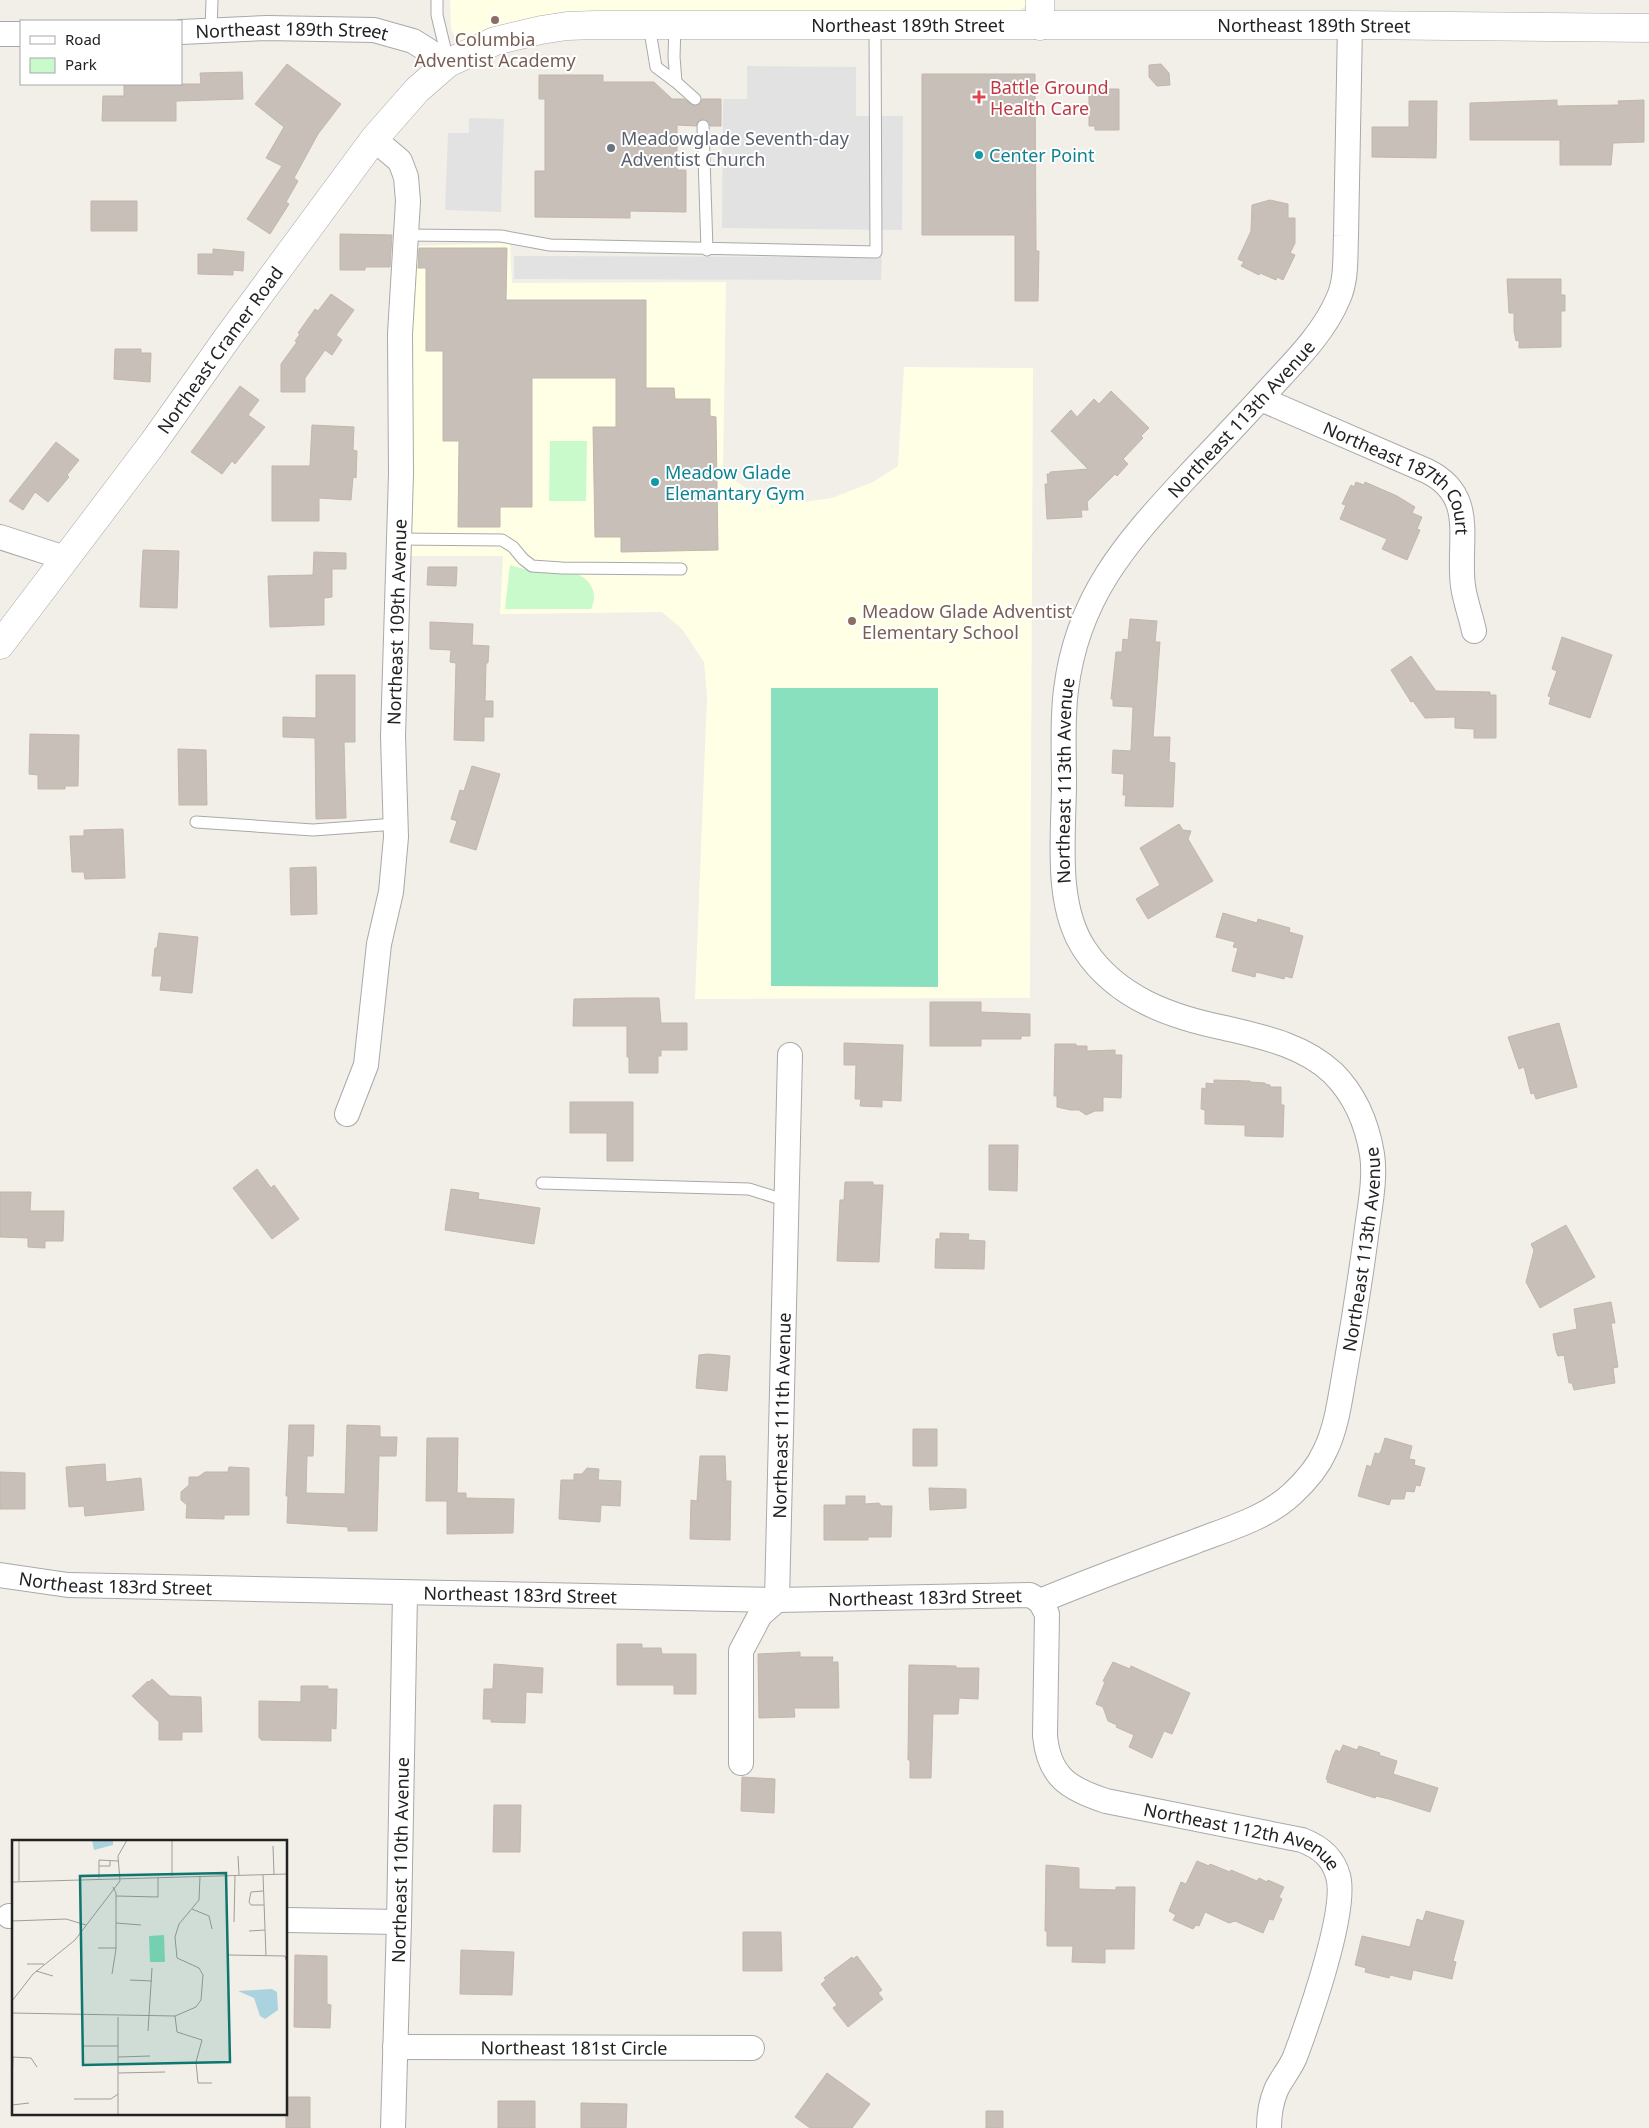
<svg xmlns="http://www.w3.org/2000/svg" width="1649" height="2128" font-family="'Noto Sans',sans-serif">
<rect width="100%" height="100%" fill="#f2efe9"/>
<path fill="#ffffe5" d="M450 0H1027L1026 5 1016 14 461 40 454 36 451 28Z
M510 243 512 283 726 282 723 472 748 490 774 498 803 502 832 498 873 482 898 466 904 367 1033 368 1030 998 695 999 707 697 704 662 682 629 662 612 500 614 503 556H407L415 246Z"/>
<path fill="#c8facc" d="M550 441H587L586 501H549Z
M510 565C521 568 533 572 545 573 553 573 561 571 569 572 588 575 600 591 591 609H505Z"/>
<path fill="#88e0be" d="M771 688H938V987L771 986Z"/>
<path fill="#e2e2e2" d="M747 66 856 67V116H903L902 230 722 228 723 99H747Z
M469 118 504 119 501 212 445 210 448 133H469Z
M514 256 882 257 881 280 514 279Z"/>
<path fill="#c7bfb8" stroke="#c4b6ab" d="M287 64 341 104 318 134 294 178 298 181 286 202 289 204 270 234 247 219 282 166 266 158 284 127 255 104Z
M1161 64 1169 73 1170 85 1157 86 1149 77V65Z
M242 72 243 99 176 101V121H102L103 96H124V84H201L200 73Z
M922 74H1035L1036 251H1039L1038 301H1015V235H922Z
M539 75H603V82H654L672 99H684L694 106 700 104 702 99H721V126H710L709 122 703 119 699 120 696 126 677 125V170H686V212L630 211V218L535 217V171H545V99H539Z
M1089 89H1119V130H1095V126H1089Z
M1557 100V106L1619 105 1618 101 1644 100V142L1613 143 1611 165H1560V140H1470V103Z
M1409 101H1437L1436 158 1372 157V127H1409Z
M1270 200 1288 204V218H1295V243L1290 253 1295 255 1283 280 1277 277 1276 280 1260 273 1259 275 1241 266 1244 262 1238 259 1251 231 1252 205Z
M91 201H137V231H91Z
M340 234 392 235 390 267H365V270H340Z
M419 248H507L506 300H646V388H674L675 399H710V416L716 417 718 550 621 552V537H595L593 427H616V378H532V507H500V527H458L459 441H443V351H426V268H418Z
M213 249 244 252 243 271 233 270V275L198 274V254H213Z
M1507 279H1561V295H1565V311H1561V347L1519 348V340L1516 341 1514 331V313H1509Z
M331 294 354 310 336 335 342 340 332 355 325 350 305 378V392H281V364L297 342 295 341 300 334 298 333 315 309 318 311Z
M115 349H141V353H151L150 382 114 379Z
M240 386 259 400 248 415 265 427 235 464 232 461 222 474 191 452Z
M1111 391 1149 428 1141 436 1143 438 1123 459 1128 464 1117 476 1115 474 1087 502 1088 510H1081L1082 517 1047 519 1045 484H1048L1047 474H1050V472L1088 469 1051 431 1071 410 1077 417 1094 399 1099 404Z
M312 425 354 427 353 450 357 451 356 478 353 477 351 500 319 498V521H272V466H310Z
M56 442 79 460 67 475 69 477 48 502 35 492 23 510 9 501Z
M1356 482 1364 485 1365 482 1397 496 1415 507 1412 513 1422 517 1417 529 1420 530 1407 560 1382 549 1387 539 1340 519 1346 505 1342 504 1351 485 1354 487Z
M143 550 179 551 177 608 140 607Z
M314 552 346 553V569H332V597L324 598V625L270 627 268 576 313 575Z
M428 567H457L456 586 427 585Z
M1130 619 1157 621 1155 642H1160L1153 737H1170L1169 762 1175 763 1173 807 1125 806 1126 795H1123L1124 774 1112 773 1113 750 1131 751 1133 707 1113 706V699H1111L1116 652H1122L1123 639 1128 640Z
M430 622 473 624 472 645 489 646 488 663H486L485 701H493V717H484V741L454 740 456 663 450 662 451 650 430 649Z
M1562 637 1612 655 1590 718 1549 704 1551 697 1548 696 1557 671 1552 669Z
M1411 656 1436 691 1490 692V695H1496V738H1474V729L1455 728V717L1425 718 1413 701 1411 702 1391 670Z
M316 675H355V742H344L346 818 316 819 315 738 283 737V717L316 718Z
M30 734 79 735 78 786H65V789H38V775L29 774Z
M178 749 206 750 207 805H179Z
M472 766 500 774 476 850 450 842 457 821 451 819 460 790 464 791Z
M1179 824 1183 830 1191 831 1188 839 1213 881 1148 919 1136 899 1160 885 1140 848Z
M123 829 125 878 85 879 84 872H72L70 836H84V830Z
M316 867 317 914 291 915 290 868Z
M1223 913 1257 923 1258 919 1290 928 1289 932 1303 936 1292 978 1285 976 1284 979 1256 972 1255 977 1232 971 1238 948 1233 947 1235 942 1216 937Z
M159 933 198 937 192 993 160 990 162 976H152L155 948H157Z
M628 998H659L661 1023H687V1050H661V1056H658V1073H629V1057H627V1026H573L574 999Z
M930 1002H981V1012L1030 1014V1036H1021V1039H981V1046H930Z
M1559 1023 1577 1087 1536 1099 1534 1093 1531 1094 1524 1067 1519 1069 1508 1037Z
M844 1043 903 1045 901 1101 882 1100V1107L860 1106 861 1099H855L856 1065H844Z
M1055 1044H1076V1046H1087V1051L1115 1050V1055H1122L1121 1098 1103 1097V1111H1095L1086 1115 1079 1110H1071L1057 1107V1096H1054Z
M1214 1080 1250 1081V1082L1265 1083V1084L1270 1085V1087H1281V1105H1284L1283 1137 1245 1136V1125L1205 1124V1110L1201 1109 1202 1088 1206 1089V1083L1214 1084Z
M570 1102H633V1161H607V1133H570Z
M989 1145H1018L1017 1191 989 1190Z
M257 1169 271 1188 274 1185 299 1219 272 1239 233 1188Z
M845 1182H873V1185H883L879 1262 837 1261 840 1200H844Z
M451 1189 479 1193 478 1199 540 1208 534 1244 445 1230Z
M0 1192H31L30 1211H64L63 1241H45V1248L28 1247V1238L0 1237Z
M1566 1225 1595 1277 1540 1308 1526 1282 1534 1250 1531 1244Z
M940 1233 969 1234 968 1240 985 1241 984 1269 935 1268 936 1239H940Z
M1611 1302 1615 1323H1611L1618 1367 1613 1368 1615 1383 1574 1390 1572 1383H1569L1564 1355 1558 1356 1556 1351 1553 1334 1577 1329 1574 1309Z
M708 1354 730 1356 727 1391 696 1388 699 1355Z
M289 1425H314L313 1456H307L306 1493 345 1494 347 1425 380 1426V1437H397L396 1456H379L377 1531H348V1527L287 1523 288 1496H286Z
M913 1429H937V1466H913Z
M427 1438H458L457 1493H466V1498L514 1499 513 1533 447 1534V1501H426Z
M1385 1438 1412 1446 1409 1459 1415 1460 1414 1465 1425 1468 1420 1486 1416 1485 1414 1492 1406 1491 1404 1499H1391L1389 1505 1358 1496 1367 1465 1371 1467 1375 1453 1379 1454 1381 1451Z
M700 1456H725L726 1481H731L730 1540 690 1539 691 1500 697 1501Z
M105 1464 106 1482 141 1478 144 1510 85 1516 84 1506 69 1507 66 1467Z
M229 1467 249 1468V1515H224V1519L186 1518 187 1505 181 1500V1492L189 1485V1477H198L205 1472H228Z
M587 1468 599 1469 598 1480 621 1481 620 1506 601 1505 600 1522 559 1519 561 1480H574V1474H582Z
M0 1472 25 1473V1509H0Z
M929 1488 966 1489V1508L930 1510Z
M846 1496H865V1504L879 1503 881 1506H892L891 1537H868V1540H824V1505H846Z
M617 1644H642V1648H661L662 1654H696V1694H674V1685H617Z
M800 1652V1657H833L832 1662H838L839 1708H794L795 1717 759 1718 758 1654Z
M1113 1662 1130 1669 1131 1666 1190 1693 1172 1734 1164 1731 1152 1758 1129 1747 1134 1735 1116 1727 1117 1725 1108 1721 1103 1707 1096 1704 1105 1682 1103 1681Z
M494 1664 543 1668 542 1693 526 1692 525 1723 491 1722V1719H483L484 1689H492L493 1687Z
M909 1665 956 1666V1668H979L978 1699 959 1698 958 1714H933L931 1778H910V1760H908Z
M152 1679 170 1696 201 1697 202 1732H182V1740H159V1722L132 1696 148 1681 149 1682Z
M301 1686H328V1689H337L336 1729 331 1728V1741L261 1740V1738H259V1701L301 1702Z
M1343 1745 1357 1750 1359 1746 1380 1753 1379 1755 1397 1761 1393 1774 1438 1788 1430 1812 1389 1799 1376 1796 1375 1798 1327 1782 1328 1780 1326 1779 1333 1756 1336 1750 1340 1752Z
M742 1777 775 1779 774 1813 741 1811Z
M494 1805H521L520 1852H493Z
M1197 1861 1209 1866 1210 1864 1230 1872 1231 1870 1257 1881 1259 1878 1267 1882 1268 1880 1284 1887 1279 1897 1282 1899 1273 1920 1269 1919 1263 1933 1235 1921 1229 1923 1205 1912 1199 1926 1196 1925 1193 1929 1173 1920 1176 1915 1169 1911 1181 1882 1186 1884Z
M1046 1865 1079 1868V1889L1116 1890V1887H1135L1134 1949H1105V1963L1072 1962 1073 1946H1047V1931H1045Z
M1426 1911 1464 1921 1453 1961 1456 1962 1452 1979 1413 1970 1411 1980 1390 1975 1389 1978 1365 1972 1366 1968 1355 1965 1362 1936 1410 1947 1417 1919 1423 1921Z
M743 1932H781L782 1971H743Z
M461 1950 514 1952 512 1995 460 1994Z
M295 1955 327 1956V2004L331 2005 330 2028 294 2027Z
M857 1956 882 1990 878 1993 883 1999 848 2027 833 2008 837 2005 821 1984 826 1980 824 1978 852 1957 853 1959Z
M827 2073 870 2104 852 2128H810L795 2117Z
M286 2097H310V2128H286Z
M498 2101H535V2128H498Z
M581 2103 627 2104 626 2128H581Z
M986 2111H1003V2128H986Z"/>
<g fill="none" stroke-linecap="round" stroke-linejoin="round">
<g stroke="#a9a9a9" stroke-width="13">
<path id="service" d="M437 0V15L448 61
M649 25 656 67 676 82 674 57 675 25
M211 30 212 0
M676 82 695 99
M703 126 707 250
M406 235 501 236 550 245 876 252 875 25
M399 539 502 540 513 547 523 559 532 566 562 568 681 569
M196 822 313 830 396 824
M542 1183 749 1189 787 1201"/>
</g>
<g stroke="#a9a9a9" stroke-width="26">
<g id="minor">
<path id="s1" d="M181 32 267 28 374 30 413 41 448 63"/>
<path d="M0 34H21"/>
<path id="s2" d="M1261 399 1427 471C1478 496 1457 541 1463 586 1465 601 1471 616 1474 631"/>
<path d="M0 537 65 558"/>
<path id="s3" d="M347 1114 366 1065 379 944 391 892 396 837 393 736 401 474 400 334 408 201 406 177 400 161 374 139"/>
<path id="s4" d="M0 1575 68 1585 777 1600 1030 1595 1040 1601"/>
<path id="s5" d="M1040 1601C1091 1580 1142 1561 1194 1542 1227 1529 1265 1519 1292 1494 1305 1482 1318 1467 1325 1451 1337 1427 1340 1398 1345 1371 1353 1326 1360 1281 1366 1236 1369 1210 1376 1180 1372 1154 1367 1124 1355 1095 1333 1073 1303 1045 1263 1037 1225 1028 1171 1017 1117 998 1085 950 1054 904 1064 835 1064 781 1064 751 1062 720 1066 690 1077 598 1125 544 1185 479 1214 448 1244 417 1272 386 1297 359 1324 332 1338 299 1347 280 1345 256 1346 236L1350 25"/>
<path id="s6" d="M1040 1601 1047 1614 1045 1736C1049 1777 1069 1789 1106 1801L1302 1840C1320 1847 1333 1857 1338 1876 1348 1910 1308 2022 1295 2057 1290 2069 1281 2079 1276 2090 1271 2102 1269 2116 1269 2128"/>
<path id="s7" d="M741 1763V1651L760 1615 777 1600 790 1055"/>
<path d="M9 1916H14"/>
<path d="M286 1920 399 1922"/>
<path id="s8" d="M395 2047 752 2048"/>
<path id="s9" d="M393 2128 399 1922 405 1593"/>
</g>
</g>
<g stroke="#a9a9a9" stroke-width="29">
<g id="tertiary">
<path d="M1040 26V0"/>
<path id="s10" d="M0 645 153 443 228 337 374 139 417 90 448 63 495 41 541 30 567 26 594 25H1350L1649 28"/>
</g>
</g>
<use href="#service" stroke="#fff" stroke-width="11"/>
<use href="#minor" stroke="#fff" stroke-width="24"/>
<use href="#tertiary" stroke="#fff" stroke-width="28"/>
</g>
<g fill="#8d6e63" stroke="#fff" stroke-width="2">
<circle cx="495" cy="20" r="5"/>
<circle cx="852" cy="621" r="5"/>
</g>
<path fill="#e0444e" stroke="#fff" stroke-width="2" d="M976.5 89.5h5v5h5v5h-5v5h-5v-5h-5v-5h5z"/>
<circle fill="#6b7280" stroke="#fff" stroke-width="2" cx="611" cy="148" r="5"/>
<g fill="#0f9aa8" stroke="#fff" stroke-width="2">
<circle cx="979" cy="155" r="5"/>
<circle cx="655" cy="482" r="5"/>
</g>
<g text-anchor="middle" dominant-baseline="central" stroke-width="4" stroke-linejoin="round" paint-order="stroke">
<g font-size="18" fill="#222" stroke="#fff">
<text stroke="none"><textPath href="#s10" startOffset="1202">Northeast 189th Street</textPath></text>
<text stroke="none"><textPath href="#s10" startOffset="1608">Northeast 189th Street</textPath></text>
<text stroke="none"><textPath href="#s1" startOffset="111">Northeast 189th Street</textPath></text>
<text stroke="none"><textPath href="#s10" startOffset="368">Northeast Cramer Road</textPath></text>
<text stroke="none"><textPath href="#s5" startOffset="1599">Northeast 113th Avenue</textPath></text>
<text stroke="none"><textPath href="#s2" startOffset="164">Northeast 187th Court</textPath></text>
<text stroke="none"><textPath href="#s3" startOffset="498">Northeast 109th Avenue</textPath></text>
<text stroke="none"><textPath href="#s5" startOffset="1179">Northeast 113th Avenue</textPath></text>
<text stroke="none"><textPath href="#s5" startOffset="535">Northeast 113th Avenue</textPath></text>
<text stroke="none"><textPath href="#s7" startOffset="360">Northeast 111th Avenue</textPath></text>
<text stroke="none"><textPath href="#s4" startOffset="116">Northeast 183rd Street</textPath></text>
<text stroke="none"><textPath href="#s4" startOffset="521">Northeast 183rd Street</textPath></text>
<text stroke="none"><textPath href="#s4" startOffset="926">Northeast 183rd Street</textPath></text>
<text stroke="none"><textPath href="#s6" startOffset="375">Northeast 112th Avenue</textPath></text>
<text stroke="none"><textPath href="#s9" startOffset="268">Northeast 110th Avenue</textPath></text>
<text stroke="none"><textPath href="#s8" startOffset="179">Northeast 181st Circle</textPath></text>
</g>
<g font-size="18" fill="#785e54" stroke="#fff">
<text x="495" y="39">Columbia<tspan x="495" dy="21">Adventist Academy</tspan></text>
<text x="862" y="611" text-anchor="start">Meadow Glade Adventist<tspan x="862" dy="21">Elementary School</tspan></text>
</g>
<g font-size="18" fill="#be3a42" stroke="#fff" text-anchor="start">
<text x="990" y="87">Battle Ground<tspan x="990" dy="21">Health Care</tspan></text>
</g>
<g font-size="18" fill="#5b616d" stroke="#fff" text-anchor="start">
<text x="621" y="138">Meadowglade Seventh-day<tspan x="621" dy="21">Adventist Church</tspan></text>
</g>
<g font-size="18" fill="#0d838f" stroke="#fff" text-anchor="start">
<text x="989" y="155">Center Point</text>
<text x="665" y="472">Meadow Glade<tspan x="665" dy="21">Elemantary Gym</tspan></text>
</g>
</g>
<g transform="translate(12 1840)">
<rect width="275" height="275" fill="#f2efe9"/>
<path d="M152 95 153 122H138L137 96Z" fill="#88e0be"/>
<path d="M80 0H101V5L82 10ZM260 149 265 152 266 170 253 179 248 176 242 158 226 151Z" fill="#aad3df"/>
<path fill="none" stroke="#9f9d99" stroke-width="1" d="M7 0V41M160 0V36M261 6 262 34M226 16 227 35M87 26H98V21M251 35 254 116M87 38V20L106 21M108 41 106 16 115 0M0 42 275 34M251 51 239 52 237 62 239 65H252M104 56 146 57V37M180 69 197 76 200 89M0 81 54 79 74 85M222 82 223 35M104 83 129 85M237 91 253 90M86 108H104M217 115 273 116 275 123M15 124H32M24 131 41 136M100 134 104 109V53L101 47M118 140 140 141M0 161 21 134 63 100 108 41M0 173 163 176 184 167 189 160 191 135 187 128 165 118 163 97 167 84 187 60 188 36M163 176 165 192 190 200 184 222 186 243H200M136 191 140 128M72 206H106M0 217 19 218 25 227M106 217 138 216M106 233 153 232M0 243 1 217M62 259H99L106 254M0 265 17 263M106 275V177"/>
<path fill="#0f766e" fill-opacity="0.15" stroke="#0f766e" stroke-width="2.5" d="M214 33 218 222 71 225 68 36Z"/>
<rect width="275" height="275" fill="none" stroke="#222" stroke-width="2.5"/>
</g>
<rect x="20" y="20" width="162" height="65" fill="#ffffff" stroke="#a7a7a7"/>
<rect x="30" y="36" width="25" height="8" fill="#ffffff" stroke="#a7a7a7"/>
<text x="65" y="45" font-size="15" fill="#222222">Road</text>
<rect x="30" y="58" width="25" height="15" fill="#c8facc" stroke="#a7a7a7"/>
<text x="65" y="70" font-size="15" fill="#222222">Park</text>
</svg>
